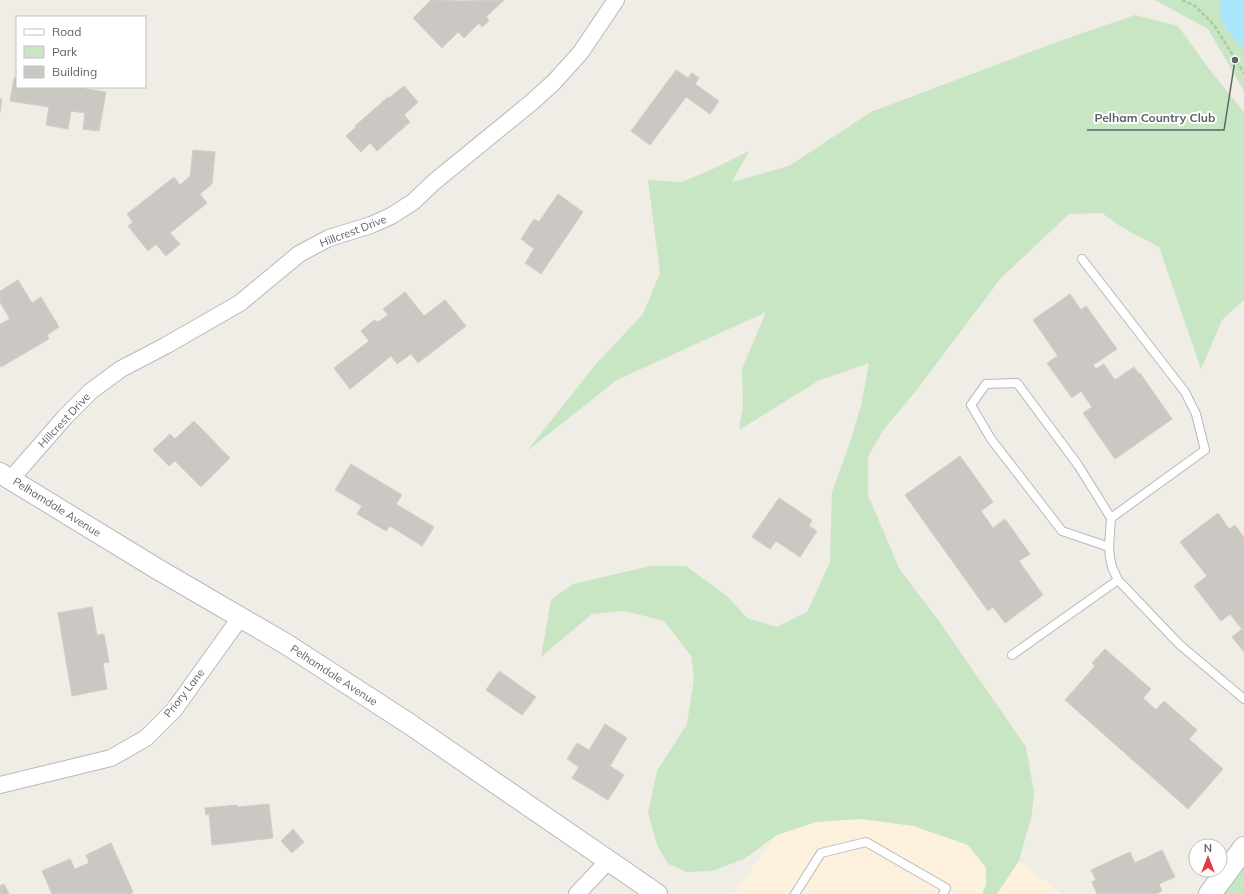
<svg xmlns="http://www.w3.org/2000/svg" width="1244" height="894" font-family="Mulish,sans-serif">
<rect width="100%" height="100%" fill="#f0ece6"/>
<path fill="#fdf1de" d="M851 734 1062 894H733Z"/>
<path fill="#c9e6c4" d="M1155 0H1244V91L1208 29Z
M1135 15 1178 26 1209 69 1244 112V300L1222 320 1201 369 1159 247 1123 228 1102 213 1069 214 1001 278 915 392 884 429 868 457V495L900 570 939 621 1026 747 1034 793 1031 820 1026 835 1019 861 997 894H982L986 885V868L968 845 913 826 862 819 816 822 777 835 744 859 712 871 687 872 668 864 657 845 648 812 657 771 687 724 694 678 691 656 664 621 625 611 592 614 541 657 551 600 573 584 650 566H686L728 597 747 618 777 627 807 612 830 562 832 492 850 442 861 406 869 363 818 381 739 430 743 405 742 369 766 312 617 380 527 451 596 364 643 314 660 273 648 180 682 182 715 168 749 151 732 182 789 166 871 112 1054 43Z
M1244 849V894H1209Z"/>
<path fill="#a9e5fd" d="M1222 0H1244V50C1232 36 1214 20 1222 0Z"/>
<path fill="#cbc7c3" stroke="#d4cdc5" d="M431 0 461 1 504 0 486 17 489 21 482 27 479 23 464 38 458 32 442 48 413 18Z
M676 70 688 78 692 73 699 78 695 84 719 101 710 114 686 97 650 145 631 131Z
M14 78H17V87H73L106 92 99 131 83 129 85 113 71 111 68 129 46 125 49 107 10 101Z
M404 86 418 102 404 115 410 122 377 151 370 143 361 152 346 136 356 127 355 126 388 97 389 98Z
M0 99H2L0 113Z
M193 150 215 152 212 184 200 194 207 203 170 233 180 244 166 256 156 244 148 251 128 226 133 222 127 214 174 177 180 185 190 176Z
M558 194 583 212 541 274 525 263 534 249 521 239 534 219 539 222Z
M18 280 32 303 41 297 59 327 47 335 49 339 1 367 0 365V324L10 319 0 302V291Z
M405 292 424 316 445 300 466 326 418 363 411 354 397 364 391 356 350 389 334 368 369 341 361 331 374 320 378 322 388 315 383 309Z
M1070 294 1081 310 1086 306 1117 349 1093 365 1096 369 1104 364 1115 380 1134 367 1139 374 1140 373 1172 419 1115 459 1083 413 1092 407 1081 391 1072 398 1047 363 1058 356 1033 320Z
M194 421 230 458 201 487 175 461 169 466 153 450 170 434 175 439Z
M960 456 993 502 981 511 993 528 1005 519 1030 554 1019 561 1043 595 1005 623 993 607 988 611 905 495Z
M351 464 402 495 396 504 434 527 422 546 390 526 386 531 357 514 362 506 335 490Z
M779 498 812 520 809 526 817 531 800 557 776 541 770 549 752 537Z
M1218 513 1229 529 1235 525 1244 538V652L1232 637 1242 629 1230 614 1221 621 1194 586 1207 576 1180 542Z
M92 607 97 635 104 634 109 662 103 663 107 689 72 696 58 613Z
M1105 649 1151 689 1143 698 1156 710 1164 701 1197 730 1189 739 1223 769 1188 809 1065 700 1095 666 1092 663Z
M499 671 536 697 522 715 486 690Z
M605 724 627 738 610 766 624 775 608 800 572 778 579 767 567 759 577 743 589 750Z
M269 804 273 838 212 845 209 814 206 815 205 808 237 805V807Z
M293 829 304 842 292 853 281 841Z
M111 843 133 892 129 894H52L42 871 70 859 75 869 89 863 86 855Z
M1162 850 1175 877 1159 884 1162 891 1155 894H1097L1092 882 1096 880 1091 870 1130 852 1135 863Z
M4 884 9 894H0V886Z"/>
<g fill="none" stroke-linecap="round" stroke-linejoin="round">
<g stroke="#b7b9bd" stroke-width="10">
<path id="service" d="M1082 259 1185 392 1196 414 1205 450 1111 518
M1109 547 1062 531 991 439 971 405 986 384 1017 383 1078 465 1111 518 1109 547 1110 558 1112 567 1118 580 1179 644 1244 699
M1012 655 1118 580
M795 894 821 853 866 842 946 888 943 894"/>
</g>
<g stroke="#b7b9bd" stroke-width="18">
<path id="minor" d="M11 479 65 417 91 391 121 369 165 346 240 303 299 254 329 238 371 225 391 216 413 202 434 182 532 102 554 82 581 52 616 0
M0 785 111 758 146 738 174 710 240 618
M577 894 608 861"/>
</g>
<g stroke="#b7b9bd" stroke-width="22">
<path id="tertiary" d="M0 473 159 570 286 644 408 723 657 894"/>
</g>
<g stroke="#b5babd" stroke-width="24">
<path id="secondary" d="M1210 894 1244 848"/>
</g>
<path stroke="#a1cfa6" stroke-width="2.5" stroke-dasharray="4 2" stroke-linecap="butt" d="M1182 0 1195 6 1214 25 1244 73"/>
<use href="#service" stroke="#fff" stroke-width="8"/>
<use href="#minor" stroke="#fff" stroke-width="16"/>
<use href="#tertiary" stroke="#fff" stroke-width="20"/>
<use href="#secondary" stroke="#fff" stroke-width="22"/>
</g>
<g text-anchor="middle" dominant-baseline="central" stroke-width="4" stroke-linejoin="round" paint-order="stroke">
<g font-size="11" fill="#5e6366" stroke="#fff">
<text transform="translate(353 231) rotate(-21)">Hillcrest Drive</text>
<text transform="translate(64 420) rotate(-47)">Hillcrest Drive</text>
<text transform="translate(57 507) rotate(32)">Pelhamdale Avenue</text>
<text transform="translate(334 675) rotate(33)">Pelhamdale Avenue</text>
<text transform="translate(184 693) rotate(-52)">Priory Lane</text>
</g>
</g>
<path fill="none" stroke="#5e6366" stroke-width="1.5" d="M1235 60L1224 130H1087"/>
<circle fill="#5e6366" stroke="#fff" stroke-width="1.5" cx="1235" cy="60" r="4"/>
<g font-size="12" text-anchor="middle" font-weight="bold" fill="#5e6366" stroke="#fff" stroke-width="4" stroke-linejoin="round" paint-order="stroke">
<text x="1155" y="122">Pelham Country Club</text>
</g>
<rect x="16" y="16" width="130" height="72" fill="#ffffff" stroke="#bfc1c2"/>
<rect x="24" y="29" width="20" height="6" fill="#ffffff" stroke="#bfc1c2"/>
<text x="52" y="36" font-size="12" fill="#5e6366">Road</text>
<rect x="24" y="46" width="20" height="12" fill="#c9e6c4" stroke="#bfc1c2"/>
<text x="52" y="56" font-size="12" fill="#5e6366">Park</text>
<rect x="24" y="66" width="20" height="12" fill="#cbc7c3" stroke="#bfc1c2"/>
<text x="52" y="76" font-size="12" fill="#5e6366">Building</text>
<g transform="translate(1208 858)"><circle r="19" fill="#ffffff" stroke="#bfc1c2"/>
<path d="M0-3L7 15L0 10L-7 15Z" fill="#e63643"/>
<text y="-6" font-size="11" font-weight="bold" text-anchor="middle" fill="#5e6366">N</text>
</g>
</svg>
